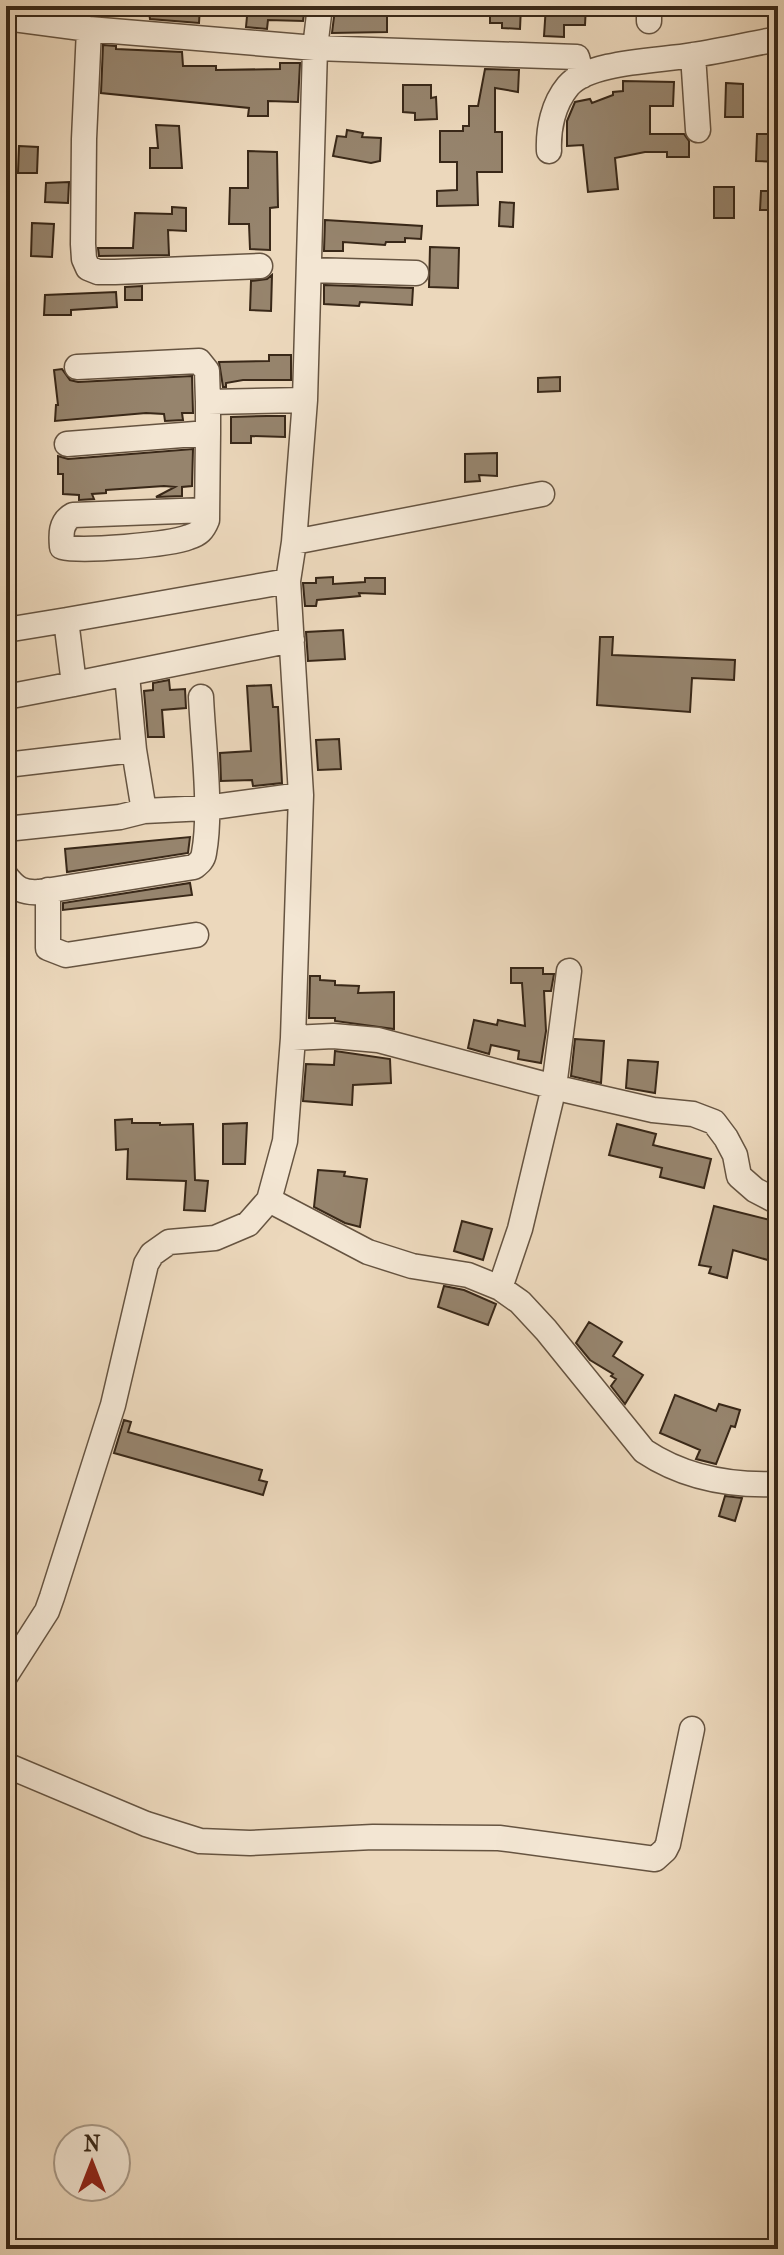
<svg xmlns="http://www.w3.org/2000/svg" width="784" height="2255" font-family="'IM FELL French Canon',serif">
<rect width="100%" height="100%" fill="#ecd8bc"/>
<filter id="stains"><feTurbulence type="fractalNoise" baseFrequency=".0025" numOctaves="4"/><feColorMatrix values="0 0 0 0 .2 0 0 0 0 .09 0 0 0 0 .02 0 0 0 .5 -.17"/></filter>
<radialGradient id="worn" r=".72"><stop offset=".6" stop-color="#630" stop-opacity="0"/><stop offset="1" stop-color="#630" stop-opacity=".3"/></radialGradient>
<path fill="#96846d" stroke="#392818" stroke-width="2" d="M148 6H200L199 23 150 19Z
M248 6H305L303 21 268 20 267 29 246 27Z
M340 6H387V32L332 33 335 9H340Z
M490 6H521L520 29 502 28V23H490Z
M546 6H586L585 25H564V37L544 36Z
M103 45 116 46V49L182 52 183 66H216V70L280 69V63H300L298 102 268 101V116H248L249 108 101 93Z
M485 69 519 70 518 92 495 88V132H502V172H477L478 205 437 206V191L457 190V162H440V131H463V126H469V106H478Z
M623 81 674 82 673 106H650V134H684L689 141V157H667V152H645L615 158 618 189 588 192 583 145 567 146V121L575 102 590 99 592 103 613 95V92L623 91Z
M726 83 743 84V117H725Z
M403 85H431V98L436 97 437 119 415 120V113L403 112Z
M156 125 179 126 182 168H150V148H158Z
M347 130 363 133 362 137 381 138 380 161 371 163 333 156 337 136 346 137Z
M757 134H778V162L756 161Z
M19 146 38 147 37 173H18Z
M248 151 277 152 278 207 270 208V250L250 249 249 224H229L230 188H248Z
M69 182 68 203 45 202 46 183Z
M714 187H734V218H714Z
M761 191H778V210H760Z
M500 202 514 203 513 227 499 226Z
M172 207 186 208V231L168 230 169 255 99 256 98 248H133L135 213 172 214Z
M325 220 422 226 421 239 405 238V242H386L385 245 343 242V251H324Z
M32 223 54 224 52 257 31 256Z
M430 247 459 248 458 288 429 287Z
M272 275 271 311 250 310 251 281 267 279Z
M324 285 413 288 412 305 360 302 359 306 324 304Z
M142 286V300H125V287Z
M116 292 117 307 71 310V315H44L45 295Z
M269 355H291V380H243L226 383V387H223L219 362 269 361Z
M62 369 70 380 78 382 192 376 193 413H182L183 420 165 421 164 414 146 413 55 421 56 405H58L54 370Z
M560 377V391L538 392V378Z
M267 416H285V437L251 436V443H231V417Z
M193 449 192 486 182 487V496L156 497 175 487 164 486 106 490V493L92 494 94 499 79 500V495L63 494V474H58V456L68 459Z
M497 453V476L479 475 480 481 465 482V454Z
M333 577V584L365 582V578H385V594L359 593 360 596 317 600 316 606H305L303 583H316V578Z
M343 630 345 659 308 661 306 632Z
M600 637H613L612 655 735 660 734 680 692 678 690 712 597 705Z
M169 680 170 690 185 689 186 708 162 710 164 737H148L144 691 153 690V683Z
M271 685 273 707H278L282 783 253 786 252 780 221 781 220 753 251 751 247 686Z
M339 739 341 769 318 770 316 740Z
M190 837 188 853 67 872 65 849Z
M190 883 192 895 63 910V903Z
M511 968H543V974H554L551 991H544L546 1031 541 1063 518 1059 519 1051 491 1045 489 1054 468 1048 474 1020 497 1025 498 1020 525 1026 522 983H511Z
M310 976H320V980L335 981V985L359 986 358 993 394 992V1029L335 1021V1018H309Z
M575 1039 604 1041 601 1083 571 1076Z
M335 1051 390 1059 391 1083 353 1085 352 1105 303 1101 306 1064 334 1065Z
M628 1060 658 1062 655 1093 626 1088Z
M132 1119V1123H160V1125L193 1124 195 1180 208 1181 205 1211 184 1210 186 1181 127 1179 128 1149 116 1150 115 1120Z
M247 1123 245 1164H223V1124Z
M617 1124 656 1134 653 1145 711 1159 704 1188 660 1177 662 1168 609 1155Z
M318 1170 345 1172 344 1176 367 1179 360 1227 345 1223 314 1207Z
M714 1206 778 1222 771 1261 733 1250 727 1278 709 1273 711 1267 699 1265Z
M462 1221 492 1229 483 1260 454 1251Z
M444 1286 464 1290 496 1304 488 1325 438 1307Z
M589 1322 622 1342 613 1356 643 1375 625 1404 611 1386 616 1379 611 1376 613 1374 590 1360 576 1343Z
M675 1395 716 1411 719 1404 740 1410 735 1427 731 1426 716 1464 696 1459 700 1450 660 1433Z
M124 1420 131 1422 128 1432 262 1470 259 1480 267 1482 263 1495 114 1453Z
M725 1496 742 1498 735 1521 719 1516Z"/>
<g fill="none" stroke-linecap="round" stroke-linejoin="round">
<g stroke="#665441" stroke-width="27">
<path id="minor" d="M649 6V21
M6 18 89 29 315 48 577 57 582 76
M89 29 84 139 83 244 84 259 88 268 98 272H115L260 266
M693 55 698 130
M549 151C548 129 553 104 568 86 589 61 660 61 693 55 721 51 750 44 778 39
M309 270 416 273
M77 367 199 361 207 371 208 402
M67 444 208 433V402L305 400
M207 510 73 515C60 522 61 535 62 547 81 552 169 545 189 537 199 534 203 530 207 520L208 433
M294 542 542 494
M288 581 67 620V628L74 684 292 640
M6 630 67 620
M6 697 74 684
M134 750 144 811
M6 765 134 750 127 675
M6 829 120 817 144 811 206 808 301 795
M6 876C16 889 23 893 39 892L194 867C199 863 203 860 204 853 212 810 203 742 201 697
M48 890V948L66 955 196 935
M293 1038 333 1036 378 1040 566 1090 653 1110 693 1114 714 1122 726 1138 735 1155 739 1176 755 1190 778 1202
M269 1200 368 1252 412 1266 468 1275 500 1288 520 1302 546 1330 644 1451C683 1477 731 1486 778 1484
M500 1288 520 1229 554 1087 569 971
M6 1675 47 1611 52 1597 113 1405 146 1264 152 1254 169 1242 215 1238 248 1224 269 1200 285 1141 293 1038 301 795 288 581 294 542 305 400 315 48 320 6
M6 1765 146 1824 200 1841 250 1843 373 1837 499 1838 655 1859 665 1850 668 1844 692 1729"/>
</g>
<use href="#minor" stroke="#f3e6d3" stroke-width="24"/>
</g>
<rect width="784" height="2255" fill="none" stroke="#ecd8bc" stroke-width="32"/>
<rect x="8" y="8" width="768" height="2239" fill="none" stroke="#392818" stroke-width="4"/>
<rect x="16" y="16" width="752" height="2223" fill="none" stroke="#392818" stroke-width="2"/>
<g transform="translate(92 2163)"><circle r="38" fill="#f3e6d3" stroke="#a99a88" stroke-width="2"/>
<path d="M0-6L14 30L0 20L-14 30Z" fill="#8f2418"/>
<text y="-12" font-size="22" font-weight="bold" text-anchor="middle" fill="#392818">N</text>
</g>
<rect width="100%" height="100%" filter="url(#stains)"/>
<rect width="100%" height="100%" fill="url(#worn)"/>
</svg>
